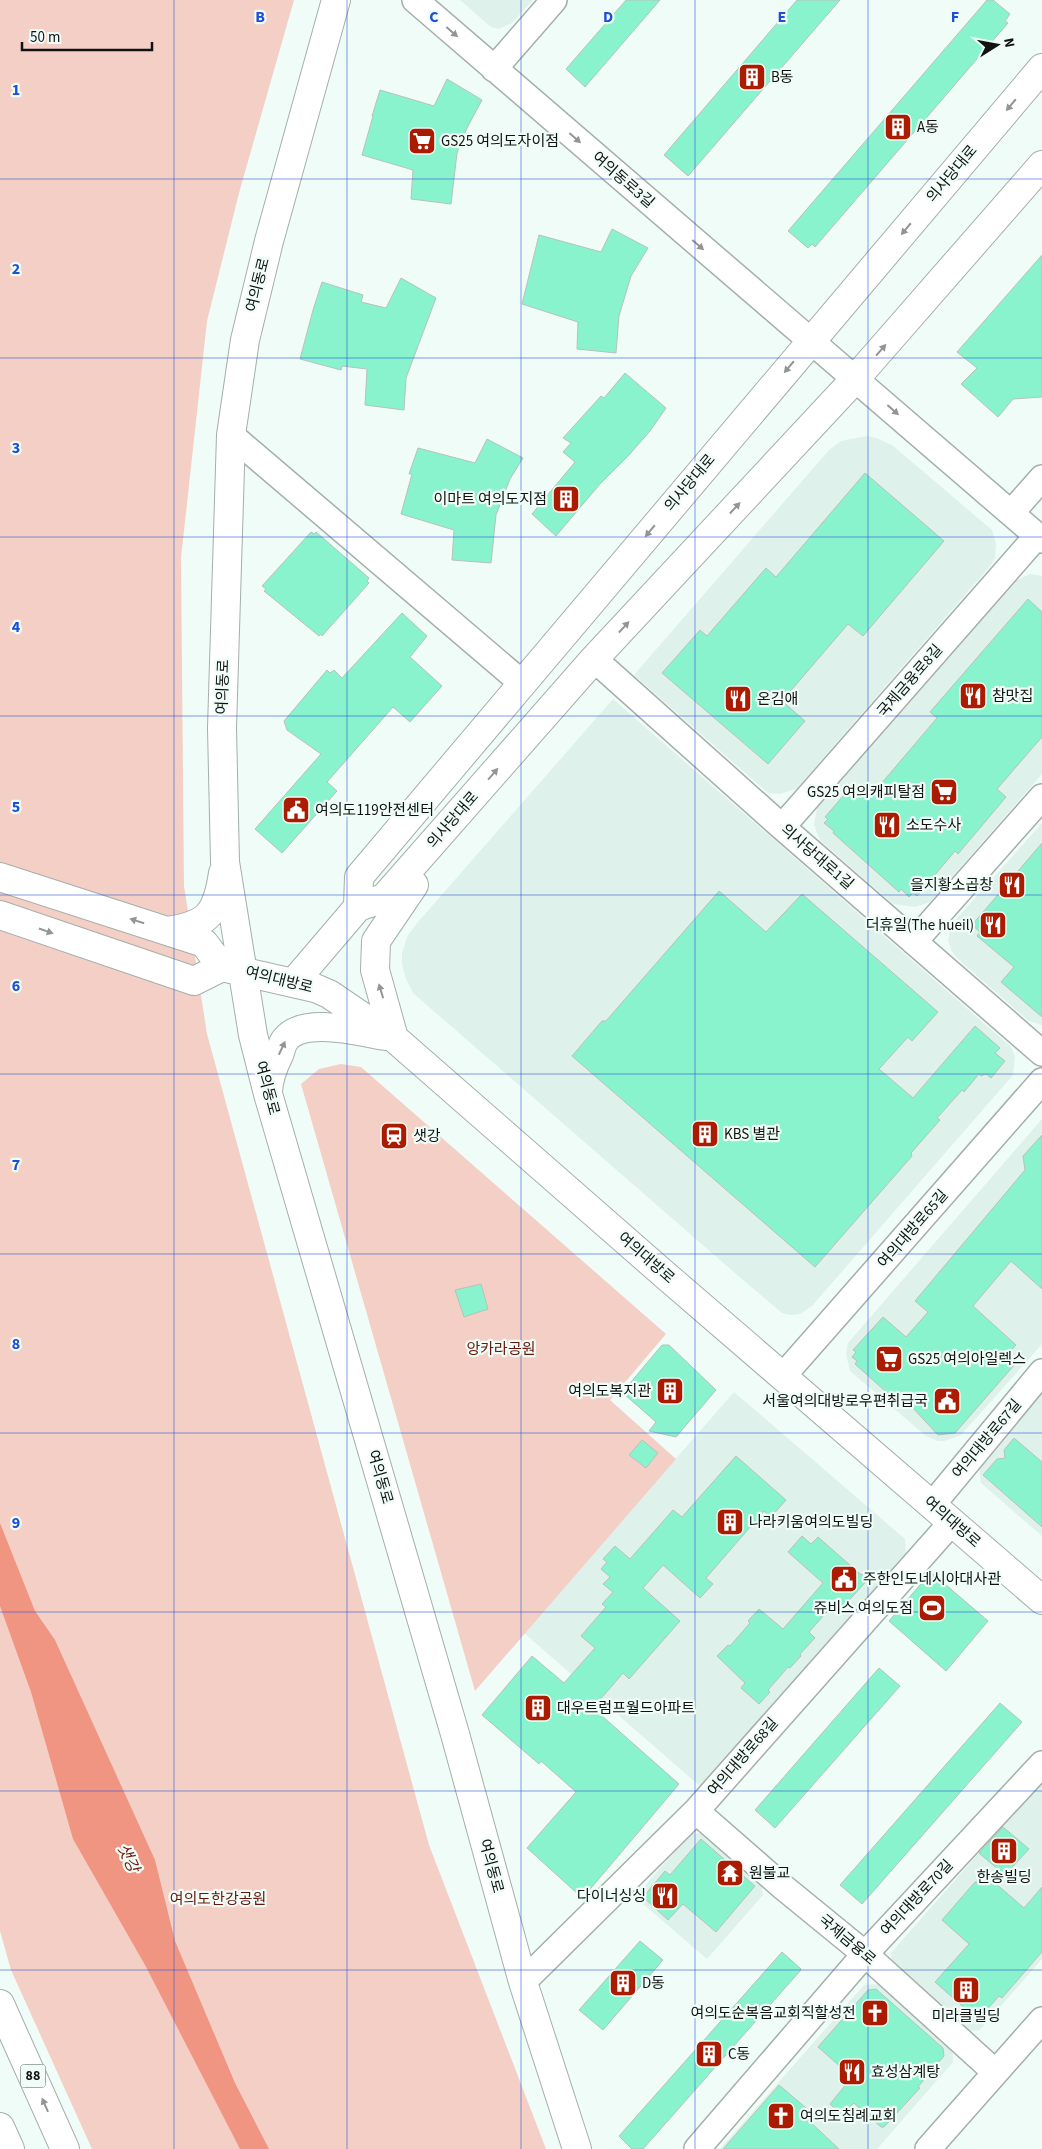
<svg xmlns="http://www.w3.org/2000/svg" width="1042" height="2149" font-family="'Source Sans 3','Noto Sans KR',sans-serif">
<rect width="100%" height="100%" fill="#f0fcf7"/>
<path fill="#def1ea" d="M460 0H533L512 23 498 29 491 27Z
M867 436 876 438 892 445 992 530 996 544 995 557 991 565 796 789 780 794 768 793 634 675 829 450 841 441Z
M1030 574 1042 576V774L930 902 915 907 893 904 821 841 818 836 814 824 817 808 1017 580Z
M613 699 1010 1046 1015 1056 1013 1075 812 1306 800 1314 790 1315 782 1313 743 1280 413 993 406 979 402 964V953L408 935 418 922Z
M1042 823V1025L1029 1021 959 960 952 952 948 940 951 925Z
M1042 1119V1344L961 1435 944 1441H938L926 1436 850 1371 846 1354 848 1343Z
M1042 1390V1536L981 1483 979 1469 981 1462Z
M734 1392 905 1539 906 1554 702 1788 524 1633Z
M1042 1781V1959L980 2030 965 2032 893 1969 891 1953Z
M705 1833 761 1882 763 1895 707 1959 635 1897 690 1834Z
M879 1984 952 2048 953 2062 877 2149H720L864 1985Z"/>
<path fill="#f4cfc6" d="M0 0H294L239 193 207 321 181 558 184 886 207 1034 429 1845 546 2149H92L11 1970 0 1931Z
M341 1064 361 1067 666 1334 610 1400 676 1459 475 1691 301 1084 319 1069Z"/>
<path fill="#f19583" d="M0 1523 35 1611 55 1640 155 1860 175 1941 235 2083 269 2149H240L145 1965 73 1839 31 1692 0 1606Z"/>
<path fill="#88f3cc" stroke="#b7c2bd" d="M626 0H660L585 87 566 69Z
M797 0H840L688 176 664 155Z
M987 0H993L1010 14 1005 21 1008 23 815 247 812 244 808 248 788 231Z
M447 79 482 100 467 128 457 153 451 204 411 199 413 170 362 155 373 116H372L380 90 434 106Z
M612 229 648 248 631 276 619 316 616 353 577 349 578 322 522 304 539 235 601 252Z
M1042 255V397L1013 399 998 417 961 384 977 368 957 352Z
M401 278 436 298 406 378 404 410 365 405 367 369 342 366 341 370 300 359 313 310 322 282 363 295 361 302 386 308Z
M625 373 666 408 650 431 629 455 600 484 556 536 532 514 575 462 563 452 571 443 563 438 601 396 604 398Z
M487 439 523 458 510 479 496 515 491 563 452 560 454 530 401 514 412 474H409L418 448 475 463Z
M865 473 944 541 863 636 848 624 782 701 805 721 768 764 662 673 700 630 707 636 766 568 776 577Z
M311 532 314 534 316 532 369 578 367 581 369 583 322 636 321 634 319 636 264 591 266 589 262 586Z
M1028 599 1042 612V737L997 789 1006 797 958 854 955 851 917 896 913 893 909 897 901 889 899 892 833 833 834 831 824 823 828 819 825 817 850 788 854 790 857 787 869 798 937 718 930 712Z
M402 613 427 636 410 657 442 686 410 722 393 707 327 782 337 791 282 853 255 829 321 754 287 730 284 721 327 670 330 673 334 670 342 678Z
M1042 843V1017L1001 982 1014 967 977 936 980 932 972 925Z
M719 891 766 932 802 894 938 1012 912 1041 908 1037 879 1069 913 1098 975 1026 1000 1048 995 1053 1005 1061 991 1078 986 1074 981 1076 979 1074 964 1092 962 1090 937 1118 940 1120 911 1153 912 1156 815 1267 572 1056 602 1021H606Z
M1042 1135V1289L1011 1261 973 1306 1016 1345 1007 1355 1016 1363 955 1433 938 1435 899 1393 894 1399 855 1364 857 1361 852 1357 856 1352 853 1350 883 1317 906 1337 928 1312 915 1301 1025 1170 1023 1156Z
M481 1284 488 1309 464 1317 455 1290Z
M662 1345H669L716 1390 676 1437 649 1431 656 1422 624 1394 626 1388Z
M1014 1438 1042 1462V1527L983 1475 997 1459 1005 1458 1004 1450Z
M642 1440 658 1453 646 1468 629 1455Z
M736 1456 786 1500 771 1517 764 1511 706 1578 713 1584 700 1598 663 1565 643 1588 680 1621 629 1679 623 1673 593 1708 679 1784 586 1894 582 1891 579 1895 527 1848 576 1792 541 1761 539 1764 482 1715 532 1656 564 1683 595 1648 581 1636 606 1607 602 1604 613 1592 603 1584 610 1577 601 1569 607 1562 603 1559 615 1546 630 1559 673 1510 682 1517Z
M802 1536 811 1544 818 1537 860 1574 871 1576 843 1607 833 1605 809 1632 815 1638 800 1654 801 1656 790 1668 788 1667 768 1690 770 1692 759 1704 741 1688 745 1683 717 1656 728 1645 730 1646 750 1623 748 1621 759 1609 783 1629 823 1583 788 1552Z
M931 1572 988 1621 946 1671 889 1621Z
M879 1668 900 1686 775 1828 755 1810Z
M1000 1703 1022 1722 862 1904 840 1885Z
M1003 1827 1029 1849 1005 1875 979 1853Z
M701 1839 755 1886 716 1932 683 1904 668 1920 643 1897 665 1871 670 1875Z
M975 1882H994L1024 1908 1042 1887V1952L1002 1998 999 1996 978 2020 935 1982 969 1944 942 1920Z
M640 1941 663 1960 603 2030 579 2010Z
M782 1952 801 1969 800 1971 643 2149H632L619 2136Z
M876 1989 943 2048 944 2056 918 2087 920 2088 884 2127H881L854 2103 842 2115 830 2104 852 2077 818 2047 868 1990Z
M779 2085 812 2113 807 2119 839 2149H723Z"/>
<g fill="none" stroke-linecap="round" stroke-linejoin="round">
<g stroke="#a4afaa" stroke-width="28">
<path id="minor" d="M415 0 1042 540
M494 69 554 0
M231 435 522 683
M1011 513 1042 478
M594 659 782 827 1042 1053
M782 827 1037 536
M914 942 1042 797
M783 1376 1042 1081
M932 1505 1042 1372
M696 1811 783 1887 865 1954 995 2072
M523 1982 696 1811 952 1522
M697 2149 865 1954 1042 1764
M928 2149 1042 2020"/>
</g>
<g stroke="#a4afaa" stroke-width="30">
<path id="major" d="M336 0 269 241 245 340 231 435 222 728 225 862 253 1035 268 1094 455 1734 523 1982 577 2149
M0 877 204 943 222 967
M358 907 359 877 1042 68
M0 915 194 981 222 967 315 988 329 994 394 1038 665 1275 1042 1600
M167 931C209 925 217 913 223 873
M294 982 358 907 384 898 594 659 856 378 1042 165
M394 1038 375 970 376 941 414 885
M268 1091C269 1077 273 1067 279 1055 281 1050 282 1044 285 1040 303 1016 360 1032 386 1036"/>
</g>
<g stroke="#a4afaa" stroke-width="30">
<path id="highway" d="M0 2004 65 2149
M0 2127 10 2149"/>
</g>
<use href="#minor" stroke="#fff" stroke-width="25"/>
<use href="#major" stroke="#fff" stroke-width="28"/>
<use href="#highway" stroke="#fff" stroke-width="28"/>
</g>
<defs><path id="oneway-solid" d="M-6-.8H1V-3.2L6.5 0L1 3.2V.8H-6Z" transform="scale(1.25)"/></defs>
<g fill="#939594">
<use href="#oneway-solid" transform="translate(452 32) rotate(41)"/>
<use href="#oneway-solid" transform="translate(1011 105) rotate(130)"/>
<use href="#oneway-solid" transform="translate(575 138) rotate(41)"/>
<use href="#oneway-solid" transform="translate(906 229) rotate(130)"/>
<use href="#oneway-solid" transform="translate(698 245) rotate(41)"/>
<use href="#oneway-solid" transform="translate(881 350) rotate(-49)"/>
<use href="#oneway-solid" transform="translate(789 367) rotate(130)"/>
<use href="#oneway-solid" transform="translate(893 410) rotate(41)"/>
<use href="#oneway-solid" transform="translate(735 508) rotate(-47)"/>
<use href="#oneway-solid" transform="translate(650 531) rotate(130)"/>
<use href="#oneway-solid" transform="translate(624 627) rotate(-47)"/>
<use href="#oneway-solid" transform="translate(493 774) rotate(-49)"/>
<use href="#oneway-solid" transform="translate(137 921) rotate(-162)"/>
<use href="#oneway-solid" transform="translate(46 931) rotate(19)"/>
<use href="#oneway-solid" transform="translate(381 991) rotate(-107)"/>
<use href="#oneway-solid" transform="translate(282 1048) rotate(-65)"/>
<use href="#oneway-solid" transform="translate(45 2105) rotate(-114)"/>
</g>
<path fill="none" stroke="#1d4ed8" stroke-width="1" stroke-opacity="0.55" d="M174 0V2149M347 0V2149M521 0V2149M695 0V2149M868 0V2149M0 179H1042M0 358H1042M0 537H1042M0 716H1042M0 895H1042M0 1074H1042M0 1254H1042M0 1433H1042M0 1612H1042M0 1791H1042M0 1970H1042"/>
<defs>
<g id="building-square" transform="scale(1.4375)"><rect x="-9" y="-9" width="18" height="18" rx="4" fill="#aa1b00" stroke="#f0fcf7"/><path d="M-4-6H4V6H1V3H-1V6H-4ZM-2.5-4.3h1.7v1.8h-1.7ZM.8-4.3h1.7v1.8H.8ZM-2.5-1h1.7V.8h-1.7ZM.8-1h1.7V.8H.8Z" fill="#fff"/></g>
<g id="supermarket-square" transform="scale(1.4375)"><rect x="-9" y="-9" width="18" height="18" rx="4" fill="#aa1b00" stroke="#f0fcf7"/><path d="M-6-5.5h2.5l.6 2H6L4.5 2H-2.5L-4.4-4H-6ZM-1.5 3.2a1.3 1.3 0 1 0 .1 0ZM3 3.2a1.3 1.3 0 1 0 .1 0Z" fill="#fff"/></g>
<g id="restaurant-square" transform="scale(1.4375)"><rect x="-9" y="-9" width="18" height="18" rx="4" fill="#aa1b00" stroke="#f0fcf7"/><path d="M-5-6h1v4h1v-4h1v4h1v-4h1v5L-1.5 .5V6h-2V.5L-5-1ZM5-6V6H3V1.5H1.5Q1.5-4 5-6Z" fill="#fff"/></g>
<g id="civic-square" transform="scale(1.4375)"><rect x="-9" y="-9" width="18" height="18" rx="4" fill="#aa1b00" stroke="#f0fcf7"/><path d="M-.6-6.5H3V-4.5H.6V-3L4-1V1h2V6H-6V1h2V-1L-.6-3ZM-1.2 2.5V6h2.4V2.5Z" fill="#fff"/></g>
<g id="station-square" transform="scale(1.4375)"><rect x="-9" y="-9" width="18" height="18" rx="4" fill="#aa1b00" stroke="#f0fcf7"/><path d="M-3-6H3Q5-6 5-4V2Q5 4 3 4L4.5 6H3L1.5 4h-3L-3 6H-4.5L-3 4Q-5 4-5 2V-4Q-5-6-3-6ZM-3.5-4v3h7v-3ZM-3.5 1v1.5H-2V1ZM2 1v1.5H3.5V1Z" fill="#fff"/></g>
<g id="stadium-square" transform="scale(1.4375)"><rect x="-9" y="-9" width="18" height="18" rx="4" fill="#aa1b00" stroke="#f0fcf7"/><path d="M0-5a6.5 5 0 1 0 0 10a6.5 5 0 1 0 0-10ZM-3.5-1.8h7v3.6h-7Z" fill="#fff"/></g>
<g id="temple-square" transform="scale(1.4375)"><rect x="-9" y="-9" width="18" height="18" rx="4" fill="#aa1b00" stroke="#f0fcf7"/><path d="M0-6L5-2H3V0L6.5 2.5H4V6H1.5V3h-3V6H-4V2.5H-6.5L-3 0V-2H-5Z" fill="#fff"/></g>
<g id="church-square" transform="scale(1.4375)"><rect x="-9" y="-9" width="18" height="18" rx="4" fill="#aa1b00" stroke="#f0fcf7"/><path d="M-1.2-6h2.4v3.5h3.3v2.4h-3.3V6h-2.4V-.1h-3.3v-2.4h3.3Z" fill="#fff"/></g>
</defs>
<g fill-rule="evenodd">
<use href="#building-square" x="752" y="77"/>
<use href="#building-square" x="898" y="127"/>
<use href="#supermarket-square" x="422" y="141"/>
<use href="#building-square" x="566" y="499"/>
<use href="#restaurant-square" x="973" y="696"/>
<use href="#restaurant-square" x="738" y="699"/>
<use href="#supermarket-square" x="944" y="792"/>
<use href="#civic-square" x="296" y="810"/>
<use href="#restaurant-square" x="887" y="825"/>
<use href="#restaurant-square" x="1012" y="885"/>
<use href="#restaurant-square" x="993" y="925"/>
<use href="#building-square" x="705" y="1134"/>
<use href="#station-square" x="394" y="1136"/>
<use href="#supermarket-square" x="889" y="1359"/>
<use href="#building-square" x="670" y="1391"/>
<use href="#civic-square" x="947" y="1401"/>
<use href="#building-square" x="730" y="1522"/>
<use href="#civic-square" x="844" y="1579"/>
<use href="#stadium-square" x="932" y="1608"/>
<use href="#building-square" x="538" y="1708"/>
<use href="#building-square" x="1004" y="1851"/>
<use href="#temple-square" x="730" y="1873"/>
<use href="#restaurant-square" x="665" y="1896"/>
<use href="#building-square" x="623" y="1983"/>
<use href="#building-square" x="966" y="1990"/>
<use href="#church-square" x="875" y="2013"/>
<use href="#building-square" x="709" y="2054"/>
<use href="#restaurant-square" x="852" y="2072"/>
<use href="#church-square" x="781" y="2116"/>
</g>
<g text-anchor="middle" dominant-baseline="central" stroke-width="4.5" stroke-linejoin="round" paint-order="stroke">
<rect fill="#f0fcf7" stroke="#535957" stroke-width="1" x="20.5" y="2064.5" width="25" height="23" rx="4"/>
<g font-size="14" font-weight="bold" fill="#101312">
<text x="33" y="2076">88</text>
</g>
<g font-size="15" fill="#101312" stroke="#f0fcf7" text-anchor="start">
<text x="771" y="77">B동</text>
<text x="917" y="127">A동</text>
<text x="441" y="141">GS25 여의도자이점</text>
<text x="547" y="499" text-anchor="end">이마트 여의도지점</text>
<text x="992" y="696">참맛집</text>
<text x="757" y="699">온김애</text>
<text x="925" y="792" text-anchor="end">GS25 여의캐피탈점</text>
<text x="315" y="810">여의도119안전센터</text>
<text x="906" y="825">소도수사</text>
<text x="993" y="885" text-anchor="end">을지황소곱창</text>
<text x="974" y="925" text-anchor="end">더휴일(The hueil)</text>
<text x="724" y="1134">KBS 별관</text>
<text x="413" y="1136">샛강</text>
<text x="908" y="1359">GS25 여의아일렉스</text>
<text x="651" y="1391" text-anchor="end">여의도복지관</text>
<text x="928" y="1401" text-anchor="end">서울여의대방로우편취급국</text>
<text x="749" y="1522">나라키움여의도빌딩</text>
<text x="863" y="1579">주한인도네시아대사관</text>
<text x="913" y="1608" text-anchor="end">쥬비스 여의도점</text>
<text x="557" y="1708">대우트럼프월드아파트</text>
<text x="749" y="1873">원불교</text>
<text x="1004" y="1877" text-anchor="middle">한송빌딩</text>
<text x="646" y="1896" text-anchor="end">다이너싱싱</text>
<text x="642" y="1983">D동</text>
<text x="856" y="2013" text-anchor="end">여의도순복음교회직할성전</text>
<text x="966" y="2016" text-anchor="middle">미라클빌딩</text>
<text x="728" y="2054">C동</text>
<text x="871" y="2072">효성삼계탕</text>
<text x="800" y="2116">여의도침례교회</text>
</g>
<g font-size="15" fill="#101312" stroke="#f0fcf7">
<text transform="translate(952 174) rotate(-50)">의사당대로</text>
<text transform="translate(623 180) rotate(41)">여의동로3길</text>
<text transform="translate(258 285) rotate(-76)">여의동로</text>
<text transform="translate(690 483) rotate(-50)">의사당대로</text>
<text transform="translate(910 681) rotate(-49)">국제금융로8길</text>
<text transform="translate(223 687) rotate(-88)">여의동로</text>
<text transform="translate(453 820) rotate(-49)">의사당대로</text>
<text transform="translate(817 857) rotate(41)">의사당대로1길</text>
<text transform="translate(279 980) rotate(14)">여의대방로</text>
<text transform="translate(267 1088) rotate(75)">여의동로</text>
<text transform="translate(913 1229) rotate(-49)">여의대방로65길</text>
<text transform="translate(646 1258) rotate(41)">여의대방로</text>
<text transform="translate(987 1439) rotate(-50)">여의대방로67길</text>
<text transform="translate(380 1477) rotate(74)">여의동로</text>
<text transform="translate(952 1522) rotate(41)">여의대방로</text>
<text transform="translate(743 1757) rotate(-49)">여의대방로68길</text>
<text transform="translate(491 1866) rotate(75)">여의동로</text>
<text transform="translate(917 1898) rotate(-47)">여의대방로70길</text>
<text transform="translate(847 1940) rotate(40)">국제금융로</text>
</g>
<g font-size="15" fill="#671709" stroke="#f0fcf7">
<text x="501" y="1349">앙카라공원</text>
<text x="218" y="1899">여의도한강공원</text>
</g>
<g font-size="16" font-style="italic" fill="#6c1c0f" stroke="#f0fcf7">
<text transform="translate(128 1858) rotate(65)">샛강</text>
</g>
</g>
<g font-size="16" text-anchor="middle" font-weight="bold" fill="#1d4ed8" stroke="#f0fcf7" stroke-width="4.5" stroke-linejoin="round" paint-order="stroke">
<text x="260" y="22">B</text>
<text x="434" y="22">C</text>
<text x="608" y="22">D</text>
<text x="782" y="22">E</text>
<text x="955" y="22">F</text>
<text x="16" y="95">1</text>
<text x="16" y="274">2</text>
<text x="16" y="453">3</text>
<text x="16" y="632">4</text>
<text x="16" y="812">5</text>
<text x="16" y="991">6</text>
<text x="16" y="1170">7</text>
<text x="16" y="1349">8</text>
<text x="16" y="1528">9</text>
</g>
<g transform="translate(997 45) rotate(79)" stroke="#f0fcf7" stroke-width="4" paint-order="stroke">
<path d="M0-4L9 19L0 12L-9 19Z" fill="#101312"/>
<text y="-8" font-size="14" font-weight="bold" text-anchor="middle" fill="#101312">N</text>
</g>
<path d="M22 42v8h130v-8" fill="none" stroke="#101312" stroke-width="2.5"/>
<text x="30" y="42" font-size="15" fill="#101312" stroke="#f0fcf7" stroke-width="4" paint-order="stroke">50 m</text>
</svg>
